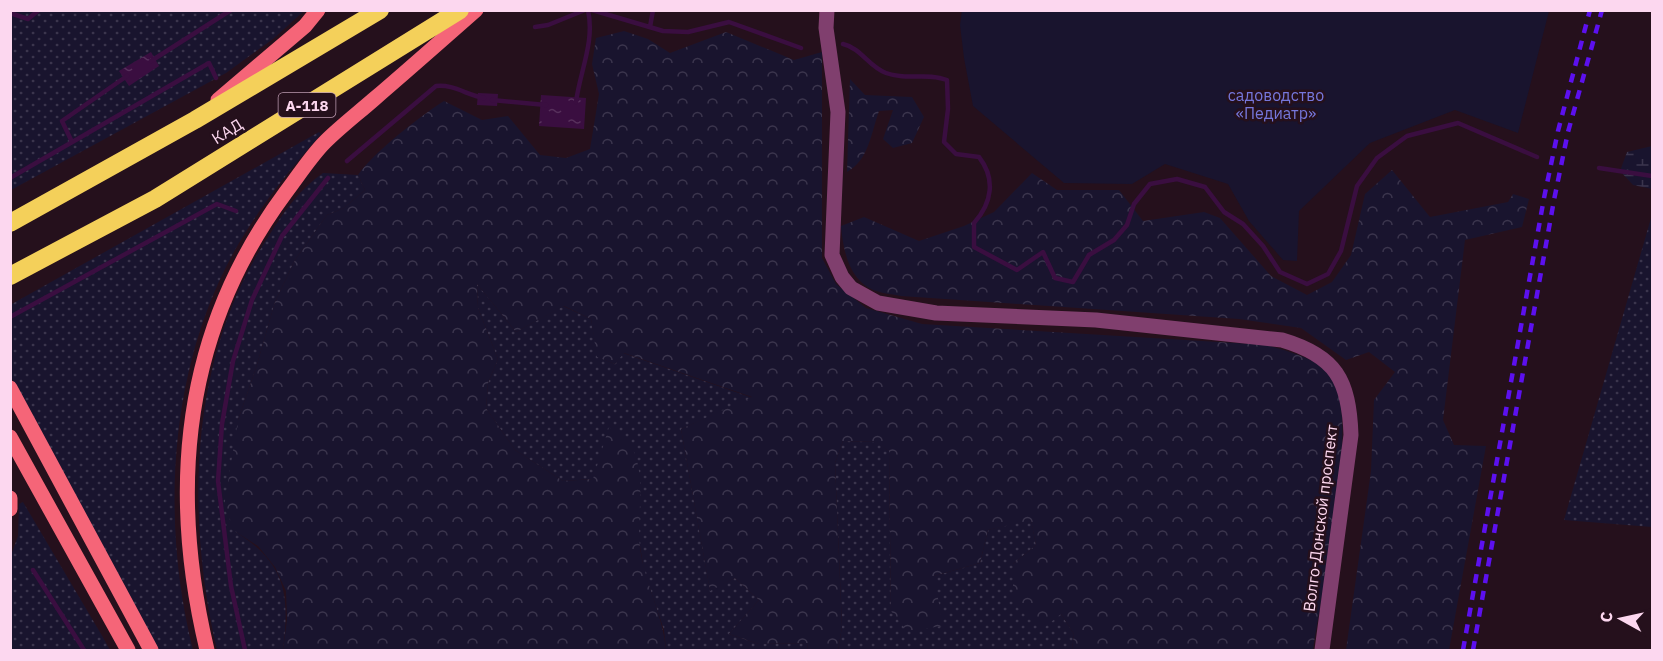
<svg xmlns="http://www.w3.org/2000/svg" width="1663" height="661" font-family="'IBM Plex Sans',sans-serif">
<defs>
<pattern id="grass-dots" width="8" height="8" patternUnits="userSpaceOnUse" patternTransform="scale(1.5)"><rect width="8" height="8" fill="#19142e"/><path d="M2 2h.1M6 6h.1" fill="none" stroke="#3b354d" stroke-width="1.8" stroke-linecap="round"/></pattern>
<pattern id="forest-crowns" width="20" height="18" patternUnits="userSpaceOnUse" patternTransform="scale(1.5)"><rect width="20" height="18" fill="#19142e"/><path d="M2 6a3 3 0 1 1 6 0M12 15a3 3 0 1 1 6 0" fill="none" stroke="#3b354d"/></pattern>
<pattern id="wetland-marsh" width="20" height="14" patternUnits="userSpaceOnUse" patternTransform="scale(1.5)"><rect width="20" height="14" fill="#19142e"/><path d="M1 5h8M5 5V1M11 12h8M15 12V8" fill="none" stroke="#3b354d"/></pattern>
<pattern id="water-ripples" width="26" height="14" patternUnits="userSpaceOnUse" patternTransform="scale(1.5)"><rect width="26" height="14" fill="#3a0e40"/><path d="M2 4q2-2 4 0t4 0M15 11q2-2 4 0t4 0" fill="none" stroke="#57305c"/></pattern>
</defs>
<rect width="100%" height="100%" fill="#25101c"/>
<path fill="url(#grass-dots)" d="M11 11H304L273 39 226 73 11 190Z
M319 132 321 134C291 168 262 204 239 243 169 362 160 519 193 650H158L11 377 10 305Z
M323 173 358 175 365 190 344 208 327 215 295 260 275 302 256 368 238 420 236 532C286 564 290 594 283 650H217C185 513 189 355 270 234 284 211 301 188 323 173Z
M1652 214V527L1564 520 1651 218Z
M477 284 516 332 563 306 591 319 598 357 615 364 623 353 753 398 681 429 710 590 735 578 759 600 729 634 759 644 808 643 807 650H666L664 630 644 571 640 546 593 479 563 481 515 450 486 408 488 383 498 359 478 308Z
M843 441 877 442 889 451 891 611 934 576 980 563 988 530 1031 519 1036 545 1013 564 1061 614 1074 634 1072 650H838L842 627 835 463Z
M23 502 101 634 110 650H11L10 558 18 536 19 504Z"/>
<path fill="url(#forest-crowns)" d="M624 31 648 39 670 53 726 32 794 60 822 52V258L836 284 866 308 922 324 1268 345C1286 351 1323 360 1333 377 1360 423 1321 593 1313 650H1072L1074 634 1061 614 1041 630 1013 603V564L1036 545 1031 520 988 530 980 563 934 576 943 626 907 631 891 611 889 451 876 442 843 441 835 463 842 627 838 650H807L808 643 759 644 729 634 759 600 735 578 710 591 681 429 752 397 624 353 615 364 597 357 591 319 564 306 516 332 477 284 478 308 498 359 488 383 486 408 515 450 563 481 593 479 609 427C615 432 627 437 630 444 648 473 636 516 640 548 645 584 663 615 666 650H283L287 620 286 591 275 567 258 546 236 532 224 507 238 420 256 368 275 302 295 260 327 215 344 208 365 190 358 175C374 152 420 116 444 101L482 120 508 116 540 155 566 158 590 149 599 94 592 64 596 38Z
M850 79 865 95 912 97 924 117 912 143 893 148 883 139 893 110 879 111C871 133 869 160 847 172Z
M1392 170 1430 217 1508 202 1513 194 1529 199 1522 227 1465 240 1443 420 1454 445 1486 446 1449 650H1346L1371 471 1374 400 1395 372 1369 352 1346 360 1301 328 1239 319 901 296C891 294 878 293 869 288 848 276 843 248 841 226L864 217 919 241 964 226 994 212 1032 173 1057 190H1119L1143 221 1204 212 1220 218 1271 276 1307 295 1332 282 1351 255 1365 194Z"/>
<path fill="url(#wetland-marsh)" d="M1652 146V189L1633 185 1620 171 1627 152Z"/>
<path fill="#19142e" d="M962 10H1549V11L1518 133 1455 110 1370 143 1299 211 1297 261 1283 260 1249 221 1228 184 1165 164 1132 184 1064 183 973 106 964 58 960 25Z"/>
<path fill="url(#water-ripples)" d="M151 52 159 66 129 86 119 71Z
M478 93 498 94 497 106 477 105Z
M541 95 586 98 584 129 539 126Z"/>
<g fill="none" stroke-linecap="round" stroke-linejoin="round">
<path stroke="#3a0e40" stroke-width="4.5" d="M592 10 663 31 688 32 729 22 801 48
M10 13 28 19 39 10
M535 27 548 25 585 10
M650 27 653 10
M843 44C861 48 869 67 886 73 908 81 926 72 947 80L948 109 944 142 956 154 979 157C996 179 992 203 974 223V247L1017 270 1043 252 1055 278 1073 282 1089 255 1114 240 1127 225 1134 204 1150 184 1177 179 1205 187 1224 212 1243 224 1263 246 1280 272 1307 284 1328 274 1341 251 1357 186 1377 158 1407 136 1458 123 1537 157
M151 61 231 10
M492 100 546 105
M576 102C580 71 595 42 588 10
M72 142 62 121 127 76
M347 161 436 86C453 84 467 95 484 98
M1599 168 1652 176
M10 178 209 63 216 78
M10 317 217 204 236 211
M33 570 84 650
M245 650 231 586 218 481 222 424 233 361 252 300 282 236 328 178"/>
<path stroke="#803f6e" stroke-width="15" d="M827 10 826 28 838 112 832 255 842 277 851 288 878 303 936 313 1096 320 1282 340C1336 356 1349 380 1351 435L1322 650"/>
<path stroke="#f56578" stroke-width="15" d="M218 100 305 26 318 10
M10 388 151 650
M10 437 128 650
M10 498V509
M207 650C168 487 184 329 286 192 299 175 311 156 325 142 340 127 357 114 373 100 408 70 442 40 476 10"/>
<path stroke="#f4d05a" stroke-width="18" d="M10 223 195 120 380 10
M10 276 155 199 460 10"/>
<path stroke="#5c10ef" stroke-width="4.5" stroke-dasharray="9 8" stroke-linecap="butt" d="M1463 650 1544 198 1558 131 1590 10
M1473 650 1554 200 1568 132 1602 10"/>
</g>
<g text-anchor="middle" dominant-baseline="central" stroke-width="5" stroke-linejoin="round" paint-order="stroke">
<rect fill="#25101c" stroke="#bc9bb0" stroke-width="1.5" x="278.5" y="93" width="57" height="24" rx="4.5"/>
<g font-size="15" font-weight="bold" fill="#fcd7ef">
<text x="307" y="105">А-118</text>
</g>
<g font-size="16" fill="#7677dc" stroke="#25101c">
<text x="1276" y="95">садоводство<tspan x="1276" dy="18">«Педиатр»</tspan></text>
</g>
<g font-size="16" fill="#fcd7ef" stroke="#25101c">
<text transform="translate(227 131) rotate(-32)">КАД</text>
<text transform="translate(1320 518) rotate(-83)">Волго-Донской проспект</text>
</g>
</g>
<rect width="1663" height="661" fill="none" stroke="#fcd7ef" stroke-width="24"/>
<g transform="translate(1621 619) rotate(278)" stroke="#25101c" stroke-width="4.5" paint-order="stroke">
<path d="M0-4.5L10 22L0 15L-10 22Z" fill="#fcd7ef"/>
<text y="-9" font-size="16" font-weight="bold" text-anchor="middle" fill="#fcd7ef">С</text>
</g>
</svg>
